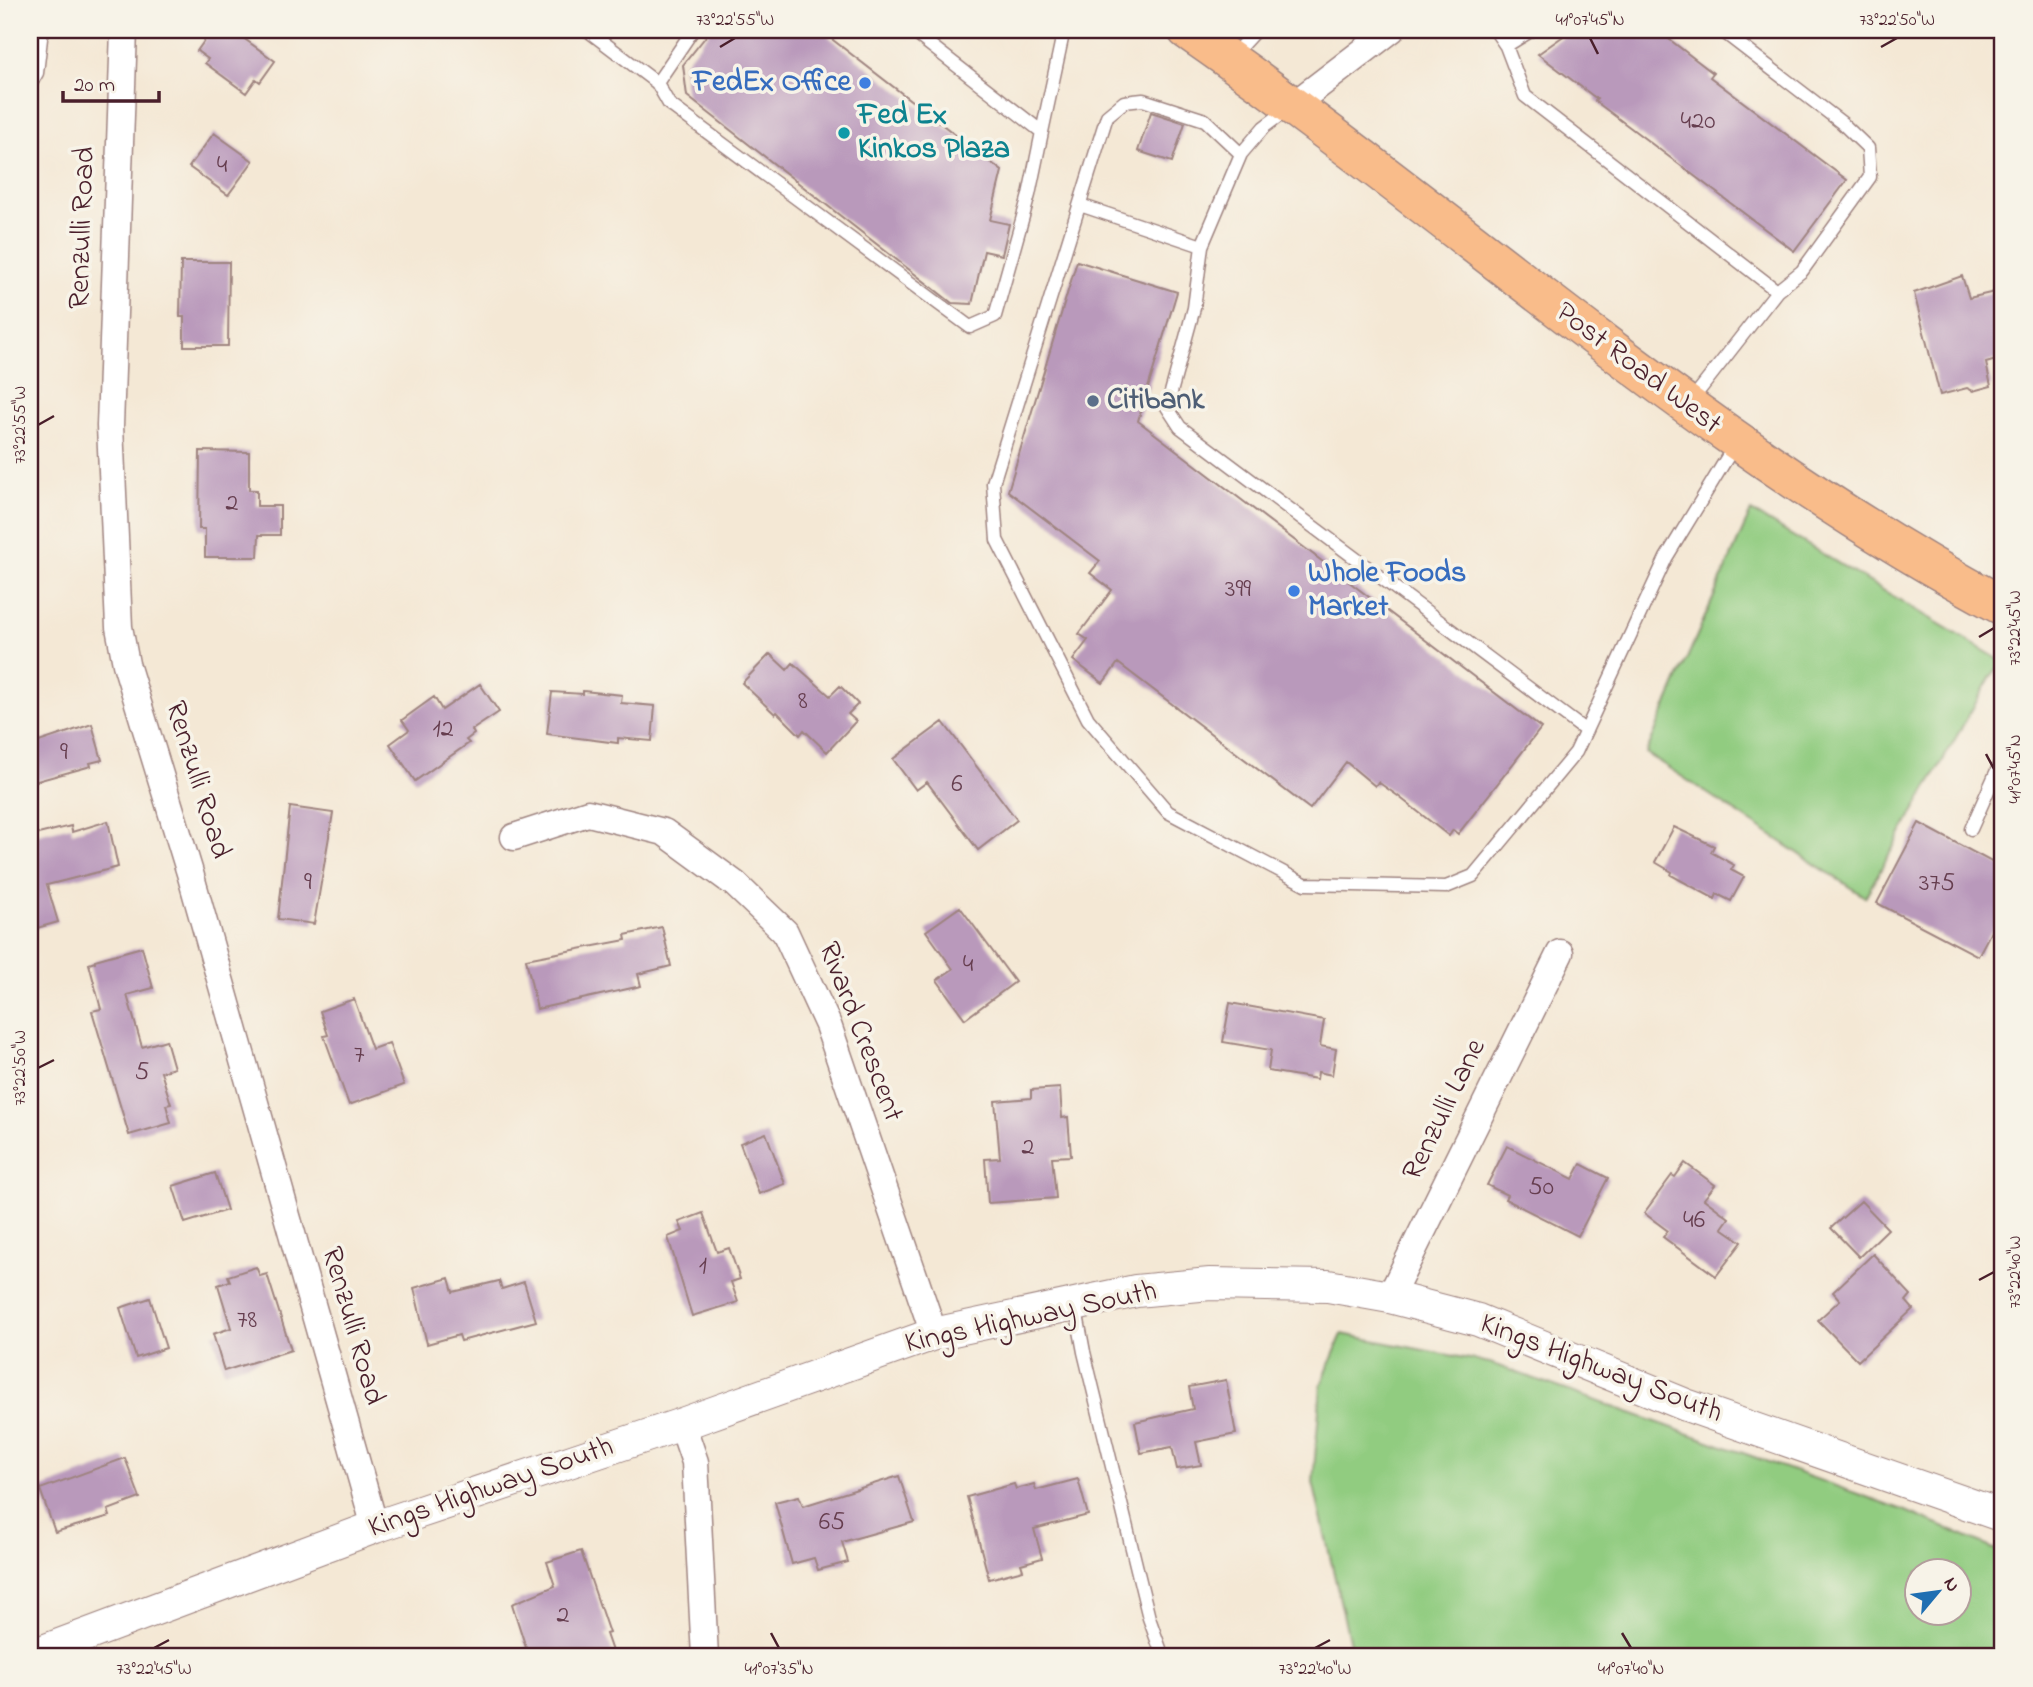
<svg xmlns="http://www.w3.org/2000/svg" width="2033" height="1687" font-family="'Indie Flower',sans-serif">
<rect width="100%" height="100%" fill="#f7f3e8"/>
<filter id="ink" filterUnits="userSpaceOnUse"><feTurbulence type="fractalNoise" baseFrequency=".0143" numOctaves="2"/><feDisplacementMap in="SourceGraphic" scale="14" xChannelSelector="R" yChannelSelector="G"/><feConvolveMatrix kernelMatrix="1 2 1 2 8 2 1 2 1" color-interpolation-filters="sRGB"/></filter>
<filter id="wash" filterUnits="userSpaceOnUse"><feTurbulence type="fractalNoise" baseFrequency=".00686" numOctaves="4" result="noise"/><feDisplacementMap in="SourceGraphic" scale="28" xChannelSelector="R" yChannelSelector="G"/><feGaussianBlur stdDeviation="1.57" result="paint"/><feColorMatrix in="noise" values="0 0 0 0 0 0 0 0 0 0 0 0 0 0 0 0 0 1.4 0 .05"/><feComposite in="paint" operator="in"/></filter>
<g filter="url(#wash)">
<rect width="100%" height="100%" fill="#f4e8d5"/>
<path fill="#91cc80" stroke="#6e7656" stroke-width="2" fill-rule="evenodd" d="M1751 511 2003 662 1991 676 1865 897 1646 753Z
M1342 1334 1490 1363 1906 1511 2003 1553V1657H1353L1313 1482 1321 1385ZM1918 1572H1960V1614H1918Z"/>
<g id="blocks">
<path fill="#b999bb" d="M212 30H232L275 61 260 82 256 79 246 93 205 63 208 59 197 51Z
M711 30H820L1002 171 990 220 1009 224 1002 255 984 251 972 304 952 303 687 96 683 65Z
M1572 30H1657L1713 73 1710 77 1847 180 1794 251 1595 101 1597 99 1538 54Z
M1151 112 1185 123 1172 162 1138 151Z
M214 133 253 161 228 195 189 167Z
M1077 261 1177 292 1138 421 1541 728 1458 834 1453 830 1449 836 1398 796 1378 782 1375 786 1346 762 1310 809 1118 663 1103 683 1073 660 1088 640 1079 634 1112 590 1090 573 1100 561 1008 491Z
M181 262H229L228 346H184V317H180Z
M1962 276 1969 298 2003 290V358L1986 363 1991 386 1973 391 1967 388 1940 395 1914 293Z
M200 451 249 452V490H257V506H280V535H259L258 557H205V529H199Z
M770 654 787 670 793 663 830 696 840 686 858 704 848 714 856 721 827 752 804 730 800 735 777 712 775 714 742 683Z
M480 684 499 712 472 730 474 734 466 740 469 743 415 781 390 744 409 730 402 720 434 697 442 710Z
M583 691 622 695 621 703 655 706 652 741 618 738V743L547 734 552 692 583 694Z
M943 722 1017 820 978 850 927 782 916 790 893 759Z
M92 724 102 760 90 763 91 766 30 783V745Z
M290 807 333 813 314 924 278 919Z
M108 821 118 867 47 885 58 922 30 930V836L71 826 72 832Z
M1919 823 2003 868V909L1978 956 1877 903Z
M1674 827 1714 846 1711 852 1734 865 1731 870 1744 877 1731 901 1717 894 1715 899 1671 875 1672 872 1655 862Z
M960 907 1015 982 965 1019 937 980 953 969 926 931Z
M662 927 671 966 638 974 641 986 537 1009 526 959 626 940 625 935Z
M142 947 153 988 127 995 142 1047 166 1040 174 1068 161 1072 171 1104 166 1105 171 1123 129 1135 92 1011 101 1009 89 964 95 962V960Z
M354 999 372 1049 389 1043 404 1085 349 1105 324 1036 328 1035 320 1011Z
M1230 1003 1324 1020 1320 1046 1336 1049 1332 1075 1318 1072 1317 1079 1268 1071 1271 1050 1223 1042Z
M1060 1088 1062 1118 1068 1117 1071 1156 1052 1157 1056 1198 988 1203 985 1159 1000 1158 995 1101 1031 1098V1090Z
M766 1133 785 1184 759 1194 740 1143Z
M1507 1146 1573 1179 1581 1164 1608 1178 1578 1236 1505 1199 1507 1195 1487 1185Z
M1685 1163 1715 1185 1704 1199 1729 1218 1722 1228 1742 1242 1716 1276 1663 1237 1668 1231 1644 1213 1672 1175 1675 1177Z
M215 1173 227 1210 185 1223 173 1186Z
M1861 1201 1888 1229 1859 1257 1831 1228Z
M703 1213 717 1252 729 1248 740 1279 731 1282 738 1302 692 1316 668 1237 683 1231 679 1222Z
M1873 1254 1911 1295 1906 1301 1913 1309 1858 1361 1818 1320 1840 1300 1833 1292Z
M256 1267 260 1276 267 1274 291 1350 224 1371 213 1334 231 1328 218 1285 230 1281 228 1276Z
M449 1278 453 1292 499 1281 502 1289 524 1282 536 1321 461 1341 459 1335 427 1344 414 1288Z
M150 1298 166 1348 136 1358 120 1308Z
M1226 1380 1236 1434 1196 1442 1201 1465 1177 1469 1172 1447 1141 1453 1135 1422 1193 1409 1189 1387Z
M125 1458 140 1498 108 1510 110 1516 55 1532 40 1489Z
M899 1476 914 1522 842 1542 848 1562 818 1570 814 1558 792 1564 775 1502 799 1496 803 1506Z
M1078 1479 1088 1515 1034 1529 1042 1558 1021 1564 1023 1570 989 1579 967 1497 1014 1484 1016 1489 1034 1484 1036 1490Z
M581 1551 609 1633 606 1634 614 1657H529L512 1604 555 1586 547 1562Z"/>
</g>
</g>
<g filter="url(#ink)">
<use href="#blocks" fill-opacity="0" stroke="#9f8480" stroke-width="2"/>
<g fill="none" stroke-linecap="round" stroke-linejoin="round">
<g stroke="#9f8480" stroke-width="15">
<path id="service" d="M587 30 657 83
M693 30 657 83 669 104 970 327 995 316 1029 195 1042 132
M911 30 1042 132 1063 34
M1495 30 1506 46 1525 96 1777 291 1802 271 1870 177 1868 148 1842 123 1721 30
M1506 46 1532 30
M1232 56 1256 30
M30 85 37 73 42 30
M1241 154 1205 120 1143 100 1124 102 1107 116 993 483 997 540 1088 719 1168 812 1305 884 1446 887 1473 876 1576 752 1666 558 1736 443
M1080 205 1202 246 1241 154 1264 127 1288 109
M1202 246 1194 308 1167 407 1180 427 1586 731
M1691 401 1777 291
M1971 829 2003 757
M1075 1304 1084 1352 1149 1618 1163 1657"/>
</g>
<g stroke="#9f8480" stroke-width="29">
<path id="minor" d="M124 30 110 426 119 627 126 664 190 873 375 1527
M1292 106 1391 30
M514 837 588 813 664 832 735 884 785 932 828 1025 934 1334
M1390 1297 1560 953
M682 1424 695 1462 705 1657"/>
</g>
<g stroke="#9f8480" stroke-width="34">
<path id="tertiary" d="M30 1656 375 1527 682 1424 934 1334 1136 1291 1210 1284 1328 1286 1390 1297 1478 1320 1686 1405 2003 1516"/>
</g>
<g stroke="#9f8480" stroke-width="41">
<path id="primary" d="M1187 30C1461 220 1707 449 2003 606"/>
</g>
<use href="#service" stroke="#fff" stroke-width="12"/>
<use href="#minor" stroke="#fff" stroke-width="26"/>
<use href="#tertiary" stroke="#fff" stroke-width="32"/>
<use href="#primary" stroke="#f9bc8a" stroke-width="38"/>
</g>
</g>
<path fill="none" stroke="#4a1f2b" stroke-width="2.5" d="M1590 38 1598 54M720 47 735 38M1881 47 1897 38M38 425 54 416M1979 637 1994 628M1986 754 1994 769M38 1068 54 1060M1979 1280 1994 1272M771 1633 779 1648M1622 1633 1631 1648M154 1648 169 1640M1315 1648 1330 1640"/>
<g fill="#3f7fe0" stroke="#f7f3e8" stroke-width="2.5">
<circle cx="865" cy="83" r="7"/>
<circle cx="1294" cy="591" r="7"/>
</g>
<circle fill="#0f9aa8" stroke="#f7f3e8" stroke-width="2.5" cx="844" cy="133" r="7"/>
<circle fill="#5c6f8a" stroke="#f7f3e8" stroke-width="2.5" cx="1093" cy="401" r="7"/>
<g text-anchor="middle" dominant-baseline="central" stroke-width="7" stroke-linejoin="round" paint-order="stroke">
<g font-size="26" fill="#663e4f">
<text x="1698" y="122">420</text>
<text x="222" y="166">4</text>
<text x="232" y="504">2</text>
<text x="1238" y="590">399</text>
<text x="803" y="702">8</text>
<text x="443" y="730">12</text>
<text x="64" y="753">9</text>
<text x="957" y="785">6</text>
<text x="308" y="883">9</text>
<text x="1937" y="884">375</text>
<text x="968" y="965">4</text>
<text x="359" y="1056">7</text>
<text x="142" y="1073">5</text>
<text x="1028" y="1148">2</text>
<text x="1541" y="1188">50</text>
<text x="1694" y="1221">46</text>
<text x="703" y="1267">1</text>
<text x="247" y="1321">78</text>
<text x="832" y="1523">65</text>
<text x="563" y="1616">2</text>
</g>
<g font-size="30" font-weight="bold" fill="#366cbe" stroke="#f7f3e8" text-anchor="end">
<text x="851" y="83">FedEx Office</text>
<text x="1308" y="574" text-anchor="start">Whole Foods<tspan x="1308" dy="34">Market</tspan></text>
</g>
<g font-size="30" font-weight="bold" fill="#0d838f" stroke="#f7f3e8" text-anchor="start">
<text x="858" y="116">Fed Ex<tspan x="858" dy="34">Kinkos Plaza</tspan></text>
</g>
<g font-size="30" fill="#4a1f2b" stroke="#f7f3e8">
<text transform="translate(83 228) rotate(-88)">Renzulli Road</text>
<text transform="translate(1638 369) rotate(37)">Post Road West</text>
<text transform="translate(197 780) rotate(73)">Renzulli Road</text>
<text transform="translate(860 1032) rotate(69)">Rivard Crescent</text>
<text transform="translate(1445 1110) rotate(-64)">Renzulli Lane</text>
<text transform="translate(1031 1318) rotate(-12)">Kings Highway South</text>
<text transform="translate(352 1326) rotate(74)">Renzulli Road</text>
<text transform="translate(1601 1369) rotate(21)">Kings Highway South</text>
<text transform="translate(491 1488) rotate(-19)">Kings Highway South</text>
</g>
<g font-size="30" font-weight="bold" fill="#4e5e75" stroke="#f7f3e8" text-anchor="start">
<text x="1107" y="401">Citibank</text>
</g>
</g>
<rect width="2033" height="1687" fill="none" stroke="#f7f3e8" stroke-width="77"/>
<g transform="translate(1938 1592) rotate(61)"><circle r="33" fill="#f7f3e8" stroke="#b29e9c" stroke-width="2"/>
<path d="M0-5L12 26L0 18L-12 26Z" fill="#1f6fb2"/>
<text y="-10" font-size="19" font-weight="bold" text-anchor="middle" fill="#4a1f2b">N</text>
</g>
<path d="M63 91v10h96v-10" fill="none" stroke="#4a1f2b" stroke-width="3.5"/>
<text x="74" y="91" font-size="21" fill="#4a1f2b" stroke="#f7f3e8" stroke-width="5" paint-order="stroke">20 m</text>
<rect x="38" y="38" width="1956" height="1610" fill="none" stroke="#4a1f2b" stroke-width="2.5"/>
<g font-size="18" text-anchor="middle" fill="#4a1f2b">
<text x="735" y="25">73°22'55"W</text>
<text x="1590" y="25">41°07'45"N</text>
<text x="1897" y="25">73°22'50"W</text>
<text transform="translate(19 425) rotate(-90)" y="6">73°22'55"W</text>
<text transform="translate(2014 628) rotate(-90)" y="6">73°22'45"W</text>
<text transform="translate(2014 769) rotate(-90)" y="6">41°07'45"N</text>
<text transform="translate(19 1068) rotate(-90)" y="6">73°22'50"W</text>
<text transform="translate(2014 1272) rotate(-90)" y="6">73°22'40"W</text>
<text x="154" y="1674">73°22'45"W</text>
<text x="779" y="1674">41°07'35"N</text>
<text x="1315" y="1674">73°22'40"W</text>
<text x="1631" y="1674">41°07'40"N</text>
</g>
</svg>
